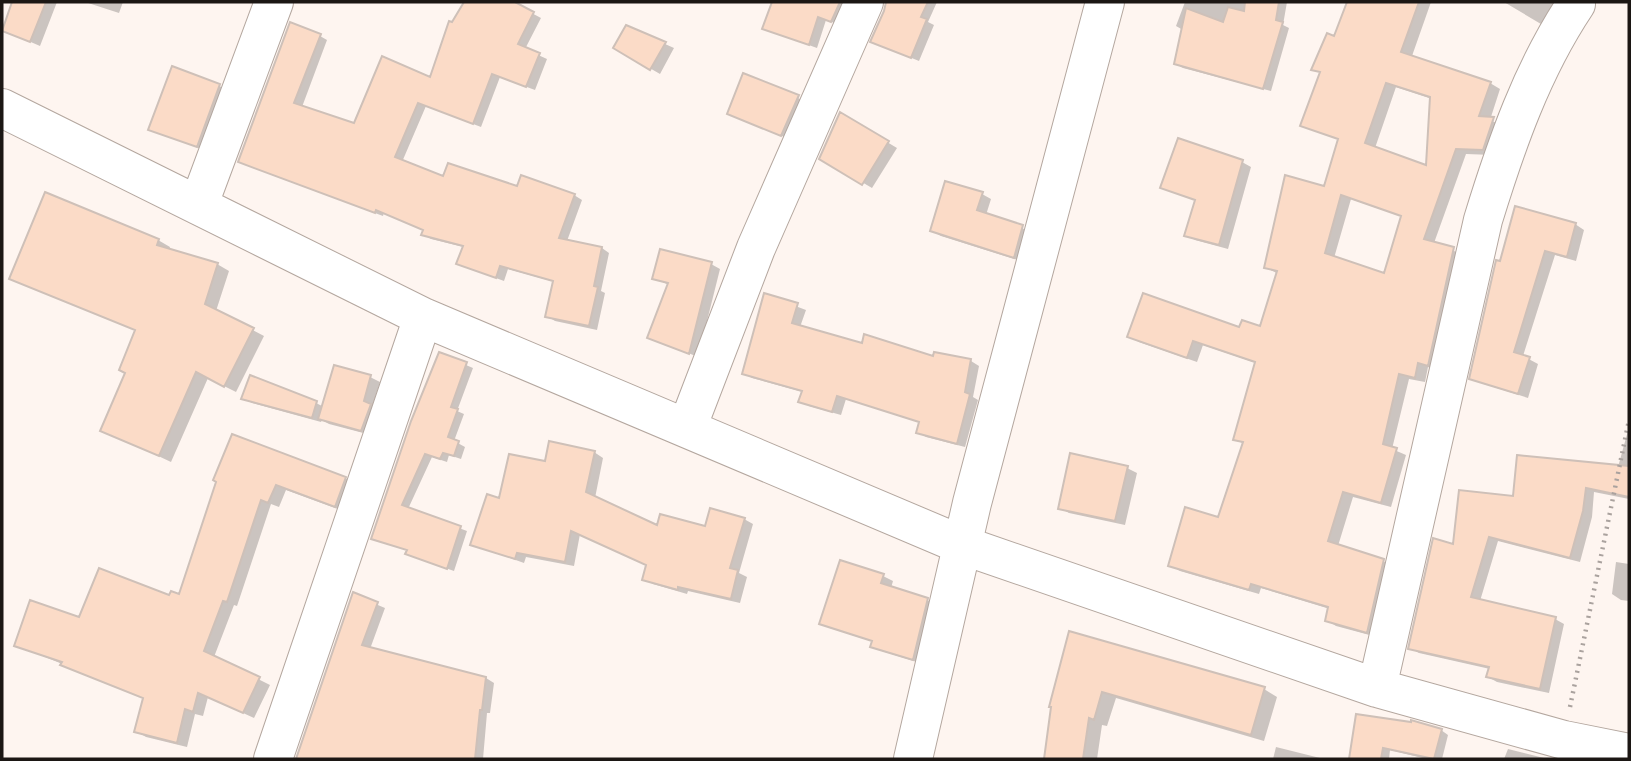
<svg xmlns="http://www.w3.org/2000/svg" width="1631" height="761" font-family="'Alegreya Sans',sans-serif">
<rect width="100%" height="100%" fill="#fef5f0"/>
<path fill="#0003" fill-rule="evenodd" d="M14 2H57L40 46 3 30Z
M85 2H123L119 13Z
M466 2H511L541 18 525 49 547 59 535 90 500 77 481 127 426 106 402 162 444 178 574 195 582 200 567 241 602 248 609 253 601 291 605 293 597 330 555 321 547 316 555 282 508 269 504 281 466 267 464 247 431 239 423 234 424 230 384 212 383 216 248 166 320 36 327 40 302 107 355 125 431 79 453 24Z
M774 2H851L840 25 826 20 817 48 764 29Z
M894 2H937L928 22 934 25 919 61 880 45Z
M1185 2H1287L1283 25 1289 28 1271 91 1183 68 1176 64 1183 30 1176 26Z
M1348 2H1431L1412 56 1490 83 1500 89 1490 120 1503 126 1493 155 1466 154 1434 243 1464 255 1437 370 1428 367 1425 382 1409 379 1392 449 1406 455 1391 507 1353 497 1338 546 1383 561 1393 567 1377 637 1336 626 1327 620 1330 609 1261 588 1259 594 1180 571 1170 565 1219 519 1244 444 1235 439 1256 363 1203 345 1197 362 1139 342 1129 336 1261 328 1278 274 1266 267 1325 189 1340 140 1303 125 1321 73 1313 69 1335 38ZM1396 87 1432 99 1428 167 1375 148ZM1351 199 1403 217 1385 275 1334 258Z
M1504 2H1561L1546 27Z
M627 27 674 48 660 74 615 48Z
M173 68 229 90 206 151 150 129Z
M744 75 807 102 791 140 729 113Z
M840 114 897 148 872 188 821 158Z
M1242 162 1251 167 1228 249 1195 240 1186 235 1196 201 1162 187Z
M982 194 991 199 986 215 1032 232 1024 262 941 236 932 231Z
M1575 224 1584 230 1576 261 1555 255 1523 356 1538 364 1528 398 1481 383 1471 378 1502 263Z
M158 240 170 247 169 250 217 264 229 271 216 311 264 336 236 392 208 378 171 462 103 430 127 373 137 331 23 284Z
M711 264 720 269 698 357 649 337 669 285 654 278Z
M766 295 806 310 800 327 863 345 935 358 971 361 979 366 973 397 978 400 965 447 926 437 918 432 921 423 846 399 841 415 809 406 801 401 803 392 752 378 744 373Z
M440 354 473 368 457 411 464 414 454 441 465 447 461 459 449 455 447 462 432 457 408 509 467 531 454 571 414 557 407 553 408 551 373 538Z
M370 377 380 382 372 407 371 435 329 424 322 420 321 422 252 403 243 398 316 403 324 407Z
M1629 427V499L1594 492 1592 517 1580 562 1498 541 1480 601 1555 619 1564 624 1549 693 1497 682 1488 677 1490 669 1419 653 1410 648 1454 546 1515 498 1618 467Z
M594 452 603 458 595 498 658 527 707 528 744 519 753 524 739 573 747 577 740 603 688 591 687 594 653 584 644 579 648 566 580 534 574 566 526 557 524 563 472 544 501 500 546 463Z
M1127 468 1137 473 1125 525 1069 513 1060 508Z
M345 478 355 484 346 512 286 490 279 507 271 504 237 606 234 605 214 657 270 685 254 718 208 697 203 716 195 714 187 747 146 737 136 731 145 698 16 645 80 619 180 596 218 481Z
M1616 562 1629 564V601L1621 600 1612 594Z
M841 563 883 576 893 581 891 588 927 600 936 605 923 664 882 651 872 646 874 642 830 628 821 623Z
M354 595 385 608 370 649 486 678 494 683 490 713H487L483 759H298Z
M1070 633 1264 689 1277 697 1264 741 1116 698 1107 726 1102 725 1097 759H1045L1053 707Z
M1357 716 1441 730 1448 735 1442 759H1427L1390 750 1389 759H1351Z
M1276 747 1320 758 1323 759H1273Z
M1508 749 1548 759H1504Z"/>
<path fill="#fbdbc7" stroke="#cec0b8" stroke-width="2" fill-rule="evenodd" d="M12 2H46L30 42 2 31Z
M464 2H515L534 12 518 44 540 53 526 87 492 74 473 124 418 103 395 157 443 176 448 163 517 186 521 175 575 194 559 238 602 247 594 286 598 287 589 326 545 317 553 281 500 266 496 278 456 264 463 246 421 235 423 230 376 210 375 213 238 162 290 22 321 34 294 103 354 123 382 56 430 77 449 21 452 22Z
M772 2H840L831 22 818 17 809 45 762 29Z
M886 2H928L921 17 927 19 911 58 870 42 884 11Z
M1245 2H1279L1276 20 1283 22 1263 89 1174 64 1186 8 1223 22 1228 7 1244 11Z
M1347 2H1419L1401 52 1491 82 1479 116 1494 117 1483 150 1456 149 1424 239 1454 247 1428 366 1418 363 1415 378 1399 374 1383 444 1397 448 1381 503 1343 492 1328 541 1384 559 1367 633 1325 621 1328 607 1251 584 1249 590 1168 566 1185 507 1218 517 1243 442 1233 440 1255 362 1193 341 1187 358 1127 337 1143 293 1239 327 1242 320 1260 326 1277 271 1264 268 1285 175 1324 186 1338 139 1300 126 1320 72 1311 70 1327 33 1334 36ZM1386 83 1430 97 1426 165 1365 143ZM1341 195 1401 216 1384 273 1325 253Z
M626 25 666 42 650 70 613 48Z
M172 66 220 84 197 147 148 130Z
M743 73 799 95 781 136 727 114Z
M840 112 889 141 862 185 819 159Z
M1178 138 1243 160 1219 245 1184 236 1195 200 1160 188Z
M945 181 983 192 977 210 1023 225 1014 258 930 231Z
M45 192 159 239 157 245 218 263 205 304 254 328 224 387 196 372 159 456 100 431 125 373 119 370 135 330 9 279Z
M1515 206 1576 223 1567 257 1545 251 1514 352 1530 357 1518 394 1469 379 1496 260 1500 261Z
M660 249 712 262 689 354 647 338 668 283 652 279Z
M764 293 798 303 792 323 862 343 864 334 933 356 934 352 971 359 965 392 970 394 957 444 916 433 919 422 837 396 832 412 798 402 802 391 742 374Z
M439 352 467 362 451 407 458 409 448 437 459 441 454 456 443 453 440 459 425 454 402 505 461 526 447 569 405 554 407 550 371 539 411 421Z
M334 365 371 375 364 401 371 404 361 431 318 419Z
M250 375 317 401 312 418 241 399Z
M232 434 346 477 335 507 276 485 268 503 261 500 227 602 223 601 204 651 260 677 243 713 198 693 193 712 185 709 177 743 134 732 143 698 60 665 62 662 14 646 30 600 79 617 99 568 169 595 171 591 179 594 216 482 213 480Z
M549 441 595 451 586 492 657 525 660 514 705 526 710 508 745 518 730 568 738 570 731 599 678 587V590L642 580 646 565 571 531 565 562 517 553 515 559 470 545 487 494 499 498 509 454 545 461Z
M1070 453 1128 466 1115 521 1058 509Z
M1517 455 1629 466V497L1586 488 1583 511 1570 558 1489 537 1471 597 1556 617 1540 689 1486 677 1489 667 1408 649 1433 538 1453 544 1459 490 1513 496Z
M840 560 884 574 881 583 928 598 913 660 870 647 872 641 819 624Z
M353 592 378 602 362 645 486 677 482 710H480L475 759H296Z
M1069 631 1265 687 1251 735 1102 692 1094 720 1089 718 1083 759H1044L1051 707H1049Z
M1356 714 1411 722V720L1442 729 1434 759 1383 748 1381 759H1349Z"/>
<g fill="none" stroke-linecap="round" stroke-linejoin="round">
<g stroke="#b4a79f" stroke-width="40">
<path id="minor" d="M2 108 423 317 962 545 1377 688 1564 740 1629 753
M199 204 274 2
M687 428 756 248 864 2
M1377 688 1483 220C1506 145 1532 70 1576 4
M273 759 423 317
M913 759 972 503 1105 2"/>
</g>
<path stroke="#aaa29e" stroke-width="4.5" stroke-dasharray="2 5" stroke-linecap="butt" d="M1570 707 1629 420"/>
<use href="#minor" stroke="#fff" stroke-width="38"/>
</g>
<rect width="1631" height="761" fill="none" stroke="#1c1714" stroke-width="7"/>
</svg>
